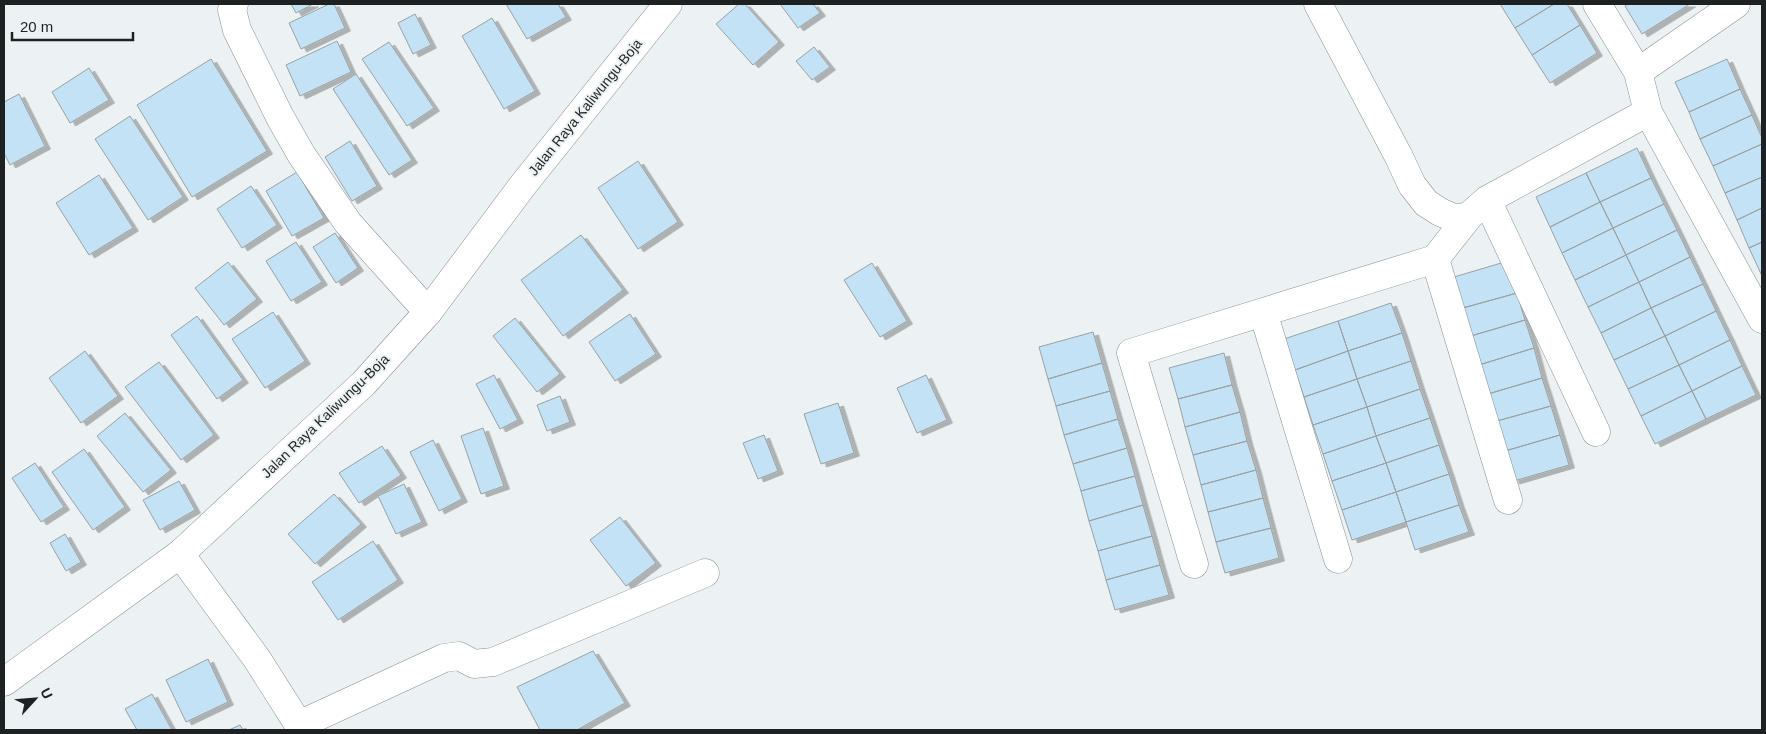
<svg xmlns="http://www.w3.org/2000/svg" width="1766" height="734" font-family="Helvetica,sans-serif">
<defs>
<filter id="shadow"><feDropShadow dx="5.5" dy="3" stdDeviation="0" flood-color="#0004"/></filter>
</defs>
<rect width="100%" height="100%" fill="#ecf2f3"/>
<path fill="#c3e2f5" stroke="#9ba0a3" filter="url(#shadow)" d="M291 4H313L296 13Z
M329 4H334L345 28 301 49 289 23Z
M506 4H558L566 17 527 39Z
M739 4H745L779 42 753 65 716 24Z
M780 4H813L820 13 798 28Z
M1500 4H1554L1515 28Z
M1554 4H1567L1580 25 1532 55 1515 28Z
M1628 4H1690L1642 34 1625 6Z
M415 14 431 45 413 54 398 23Z
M492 18 535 91 504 109 462 36Z
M1580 25 1597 53 1550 83 1532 55Z
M337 41 351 72 300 96 286 65Z
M389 42 434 108 407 126 362 59Z
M814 47 830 67 812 80 796 61Z
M211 59 267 151 192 197 137 105Z
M1727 59 1740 89 1689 112 1675 82Z
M89 68 109 100 70 123 52 92Z
M356 74 412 160 389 175 333 89Z
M1740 89 1752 115 1700 139 1689 112Z
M19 94 45 146 10 165 4 153V102Z
M1752 115 1762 138V144L1713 166 1700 139Z
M130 116 183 197 148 220 95 139Z
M350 141 377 186 352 201 325 157Z
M1762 144V177L1725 193 1713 166Z
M1637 148 1651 178 1600 202 1586 173Z
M638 161 678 222 638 249 598 188Z
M297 172 324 218 292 236 266 191Z
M1586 173 1600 202 1550 227 1536 197Z
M99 175 133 228 89 255 56 203Z
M1762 177V208L1737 220 1725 193Z
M1651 178 1664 204 1613 228 1600 202Z
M251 186 277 225 242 248 217 209Z
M1600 202 1613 228 1562 253 1550 227Z
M1664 204 1677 230 1626 255 1613 228Z
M1762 208V242L1749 248 1737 220Z
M1613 228 1626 255 1575 280 1562 253Z
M1677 230 1690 257 1639 282 1626 255Z
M335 233 358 268 336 283 313 247Z
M581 235 623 290 563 336 521 280Z
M296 242 322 282 291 301 266 261Z
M1762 242V276L1749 248Z
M1626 255 1639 282 1588 307 1575 280Z
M1690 257 1703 284 1651 308 1639 282Z
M1508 261 1517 293 1463 308 1454 277Z
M228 262 257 299 224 325 195 288Z
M872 263 907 321 880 337 844 280Z
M1639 282 1651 308 1601 333 1588 307Z
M1703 284 1716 311 1665 336 1651 308Z
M1517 293 1525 320 1471 336 1463 308Z
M1391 303 1402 333 1348 351 1338 321Z
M1651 308 1665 336 1614 360 1601 333Z
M1716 311 1730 340 1679 365 1665 336Z
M273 312 305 361 265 388 232 339Z
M630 314 656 354 615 381 589 342Z
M197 316 243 380 217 399 171 335Z
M515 318 560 374 537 392 493 336Z
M1525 320 1534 348 1479 365 1471 336Z
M1338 321 1348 351 1295 370 1284 339Z
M1093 332 1102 363 1048 379 1039 347Z
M1402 333 1411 361 1357 379 1348 351Z
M1665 336 1679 365 1628 389 1614 360Z
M1730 340 1742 366 1692 391 1679 365Z
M1534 348 1542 378 1488 394 1479 365Z
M85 351 118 396 81 423 49 378Z
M1348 351 1357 379 1304 397 1295 370Z
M1224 353 1232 385 1178 399 1169 368Z
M1411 361 1420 389 1367 407 1357 379Z
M159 362 214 435 181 460 125 387Z
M1102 363 1110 391 1056 406 1048 379Z
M1679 365 1692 391 1641 416 1628 389Z
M1742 366 1756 395 1706 419 1692 391Z
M494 375 518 420 500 429 476 384Z
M926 375 947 420 917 433 897 388Z
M1542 378 1551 406 1497 421 1488 394Z
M1357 379 1367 407 1313 425 1304 397Z
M1232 385 1240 412 1185 427 1178 399Z
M1420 389 1430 418 1376 436 1367 407Z
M1110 391 1118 419 1064 435 1056 406Z
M1692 391 1706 419 1655 444 1641 416Z
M560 396 570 422 547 431 537 405Z
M838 403 854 453 821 464 804 414Z
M1551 406 1560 435 1505 451 1497 421Z
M1367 407 1376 436 1323 454 1313 425Z
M1240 412 1247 441 1193 455 1185 427Z
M125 413 171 470 143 492 97 436Z
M1430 418 1439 445 1386 463 1376 436Z
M1118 419 1127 448 1073 464 1064 435Z
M483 428 504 486 481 494 461 436Z
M764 435 778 471 758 479 743 443Z
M1560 435 1569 465 1514 481 1505 451Z
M1376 436 1386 463 1332 481 1323 454Z
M433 440 462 499 439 511 410 452Z
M1247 441 1256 470 1201 485 1193 455Z
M1439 445 1449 474 1396 492 1386 463Z
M382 446 401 475 359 503 339 473Z
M1127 448 1135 476 1081 491 1073 464Z
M84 449 125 507 93 530 52 472Z
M35 463 64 507 41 522 12 478Z
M1386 463 1396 492 1342 510 1332 481Z
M1256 470 1263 498 1208 512 1201 485Z
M1449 474 1459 505 1406 522 1396 492Z
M1135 476 1143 505 1089 521 1081 491Z
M179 481 195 510 160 530 143 500Z
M404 484 422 522 396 534 378 496Z
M1396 492 1406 522 1352 540 1342 510Z
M334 494 361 524 315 564 288 534Z
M1263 498 1271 528 1216 542 1208 512Z
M1143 505 1152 536 1098 551 1089 521Z
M1459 505 1469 532 1415 550 1406 522Z
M620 517 656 563 626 586 590 540Z
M1271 528 1279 558 1225 573 1216 542Z
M65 534 81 562 66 571 50 543Z
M1152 536 1160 565 1106 580 1098 551Z
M373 541 398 580 338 620 312 582Z
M1160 565 1169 595 1115 610 1106 580Z
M593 651 625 703 577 730H540L517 687Z
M208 659 228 702 186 722 166 680Z
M152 694 172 730H137L125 709Z
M240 725 243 730H229Z"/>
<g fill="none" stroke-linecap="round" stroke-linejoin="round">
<g stroke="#898f90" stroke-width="29">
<path id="street" d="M234 4 232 10 237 30 280 117 301 154 348 223 428 312
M1318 4 1399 157 1412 185 1426 203 1440 212 1456 219 1469 216 1487 200 1648 112
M1597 4 1638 72 1648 112 1762 319
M1638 72 1736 4
M1487 200 1596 432
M1435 259 1508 500
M1263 312 1338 559
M180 554 257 659 302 730
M1194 564 1131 353 1435 259 1469 216
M299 725 444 658 459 656 474 664 493 662 705 573"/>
</g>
<g stroke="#898f90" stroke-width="29">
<path id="secondary" d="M4 682 180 554 364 383 428 312 523 185 668 4"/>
</g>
<use href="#street" stroke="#fff" stroke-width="28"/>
<use href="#secondary" stroke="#fff" stroke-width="28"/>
</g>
<g text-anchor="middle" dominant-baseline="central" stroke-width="4" stroke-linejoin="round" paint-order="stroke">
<g font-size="14" fill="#1e2121" stroke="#ecf2f3">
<text transform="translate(585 107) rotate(-51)">Jalan Raya Kaliwungu-Boja</text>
<text transform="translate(325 416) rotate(-44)">Jalan Raya Kaliwungu-Boja</text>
</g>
</g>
<rect width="1766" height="734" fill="none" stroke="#1e2121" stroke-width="10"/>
<g transform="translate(35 699) rotate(64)" stroke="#ecf2f3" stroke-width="4" paint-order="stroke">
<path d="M0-4L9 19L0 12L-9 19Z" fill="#1e2121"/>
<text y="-8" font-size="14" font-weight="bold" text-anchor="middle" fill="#1e2121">U</text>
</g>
<path d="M12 32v8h121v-8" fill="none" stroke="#1e2121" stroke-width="2.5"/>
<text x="20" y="32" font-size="15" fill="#1e2121" stroke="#ecf2f3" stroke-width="4" paint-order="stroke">20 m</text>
</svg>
